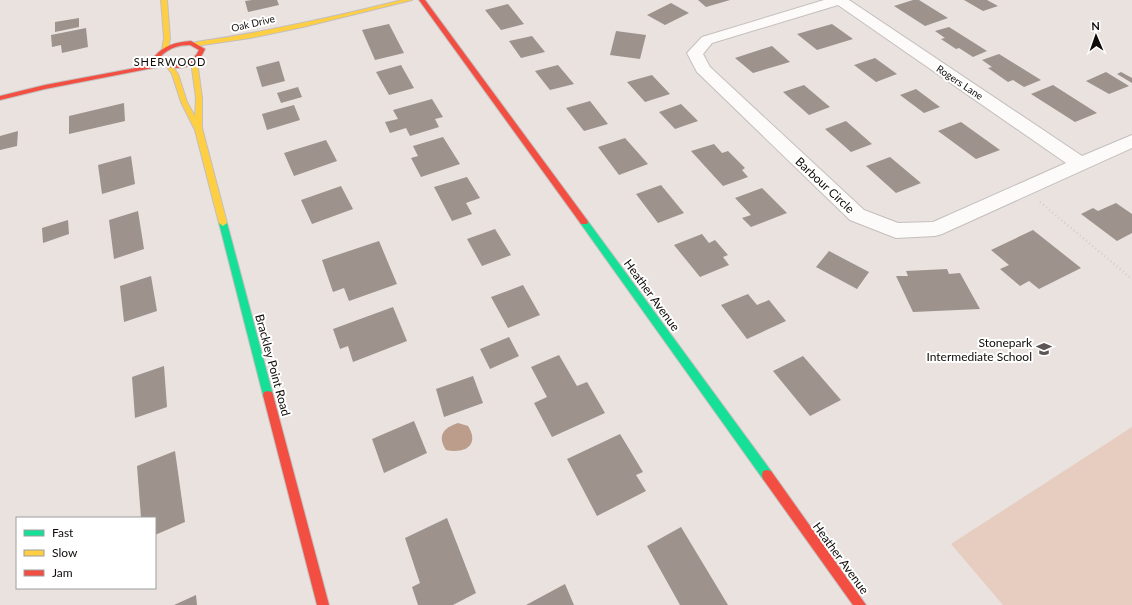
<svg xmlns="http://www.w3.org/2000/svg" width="1132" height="605" font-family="Lato,sans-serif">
<rect width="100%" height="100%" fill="#e9e2df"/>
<path fill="#e6cdc0" d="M1132 427V605H1003L951 544Z"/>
<path fill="#bc9c8a" d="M458 423 468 426C480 445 465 454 446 450 437 436 443 428 458 423Z"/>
<path fill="#9d928c" d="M252 0H277L279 5 248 12 245 1Z
M698 0H730L706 7Z
M913 0H919L948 18 925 26 894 6Z
M964 0H987L998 6 983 11Z
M671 3 689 13 665 25 647 15Z
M508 4 524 24 501 30 485 10Z
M79 18V27L55 32V22Z
M389 24 404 53 375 60 362 30Z
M832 24 853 39 817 50 797 34Z
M949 27 987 51 973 57 959 48 956 49 941 39 945 38 935 31Z
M86 28 88 47 62 53 61 45 52 47 51 35Z
M616 31 646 35 640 59 610 55Z
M532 36 545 52 521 58 509 41Z
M772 46 790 62 753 73 735 58Z
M999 54 1041 80 1024 87 1013 80 1008 82 988 68 992 67 982 60Z
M875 58 897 74 876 82 854 65Z
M279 61 285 81 262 87 256 67Z
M401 65 414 88 389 95 376 72Z
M558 65 574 84 550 90 535 71Z
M1106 72 1129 86 1109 94 1086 81Z
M1121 72 1132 78V83L1117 74Z
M652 75 670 94 645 102 627 82Z
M804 85 830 107 809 115 783 92Z
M1053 85 1097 113 1075 122 1031 94Z
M298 87 302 97 281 103 277 93Z
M916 89 940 107 924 113 900 95Z
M432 99 443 117 435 119 439 127 410 136 406 128 390 133 385 122 398 119 393 110Z
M590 101 608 124 584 131 566 108Z
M124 103 125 121 69 134V116Z
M681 104 698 121 675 129 659 112Z
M294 105 300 120 267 130 262 114Z
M846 121 872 144 851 152 825 129Z
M961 122 1000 150 976 159 938 131Z
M18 131 17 146 0 150V136Z
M443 137 460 164 421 177 411 158 418 156 413 146Z
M625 138 648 164 619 175 598 147Z
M326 140 337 161 294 176 284 153Z
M714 144 722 153 728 151 745 168 742 170 748 177 723 186 691 151Z
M131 156 135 184 102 194 98 165Z
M890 157 921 183 896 193 866 166Z
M467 177 480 198 466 203 472 214 452 221 434 187Z
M661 185 684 213 658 223 636 194Z
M341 186 353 209 312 224 301 200Z
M762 188 787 213 751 227 742 218 751 215 735 198Z
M1116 203 1132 214V233L1117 241 1081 214 1093 208 1098 211Z
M138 211 144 249 114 259 109 220Z
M68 220 69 234 43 243 42 228Z
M495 229 511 255 482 266 467 239Z
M1033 230 1081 268 1039 289 1029 281 1020 286 1000 269 1009 265 991 250Z
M702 234 709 243 715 240 728 255 723 257 729 265 700 277 674 245Z
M379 241 397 284 349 301 344 288 333 292 322 260Z
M829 251 869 272 857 289 816 267Z
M947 269 949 274 960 273 980 309 913 312 896 276H908L906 271Z
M151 276 157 311 124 322 120 286Z
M523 285 540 315 508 328 491 297Z
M748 294 757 305 769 300 786 321 747 339 721 305Z
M393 307 407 341 353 362 348 346 340 349 333 329Z
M509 337 519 356 490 369 480 349Z
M559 355 577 386 587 382 605 413 552 437 534 403 547 397 531 367Z
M803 356 841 400 810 416 773 371Z
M164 366 167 407 135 418 132 377Z
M473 376 483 403 444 417 436 389Z
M414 421 427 453 384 473 372 439Z
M620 434 643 472 636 475 646 491 597 516 567 459Z
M175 451 185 522 155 535V518H141L137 466Z
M447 518 476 593 453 605H418L412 587 420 583 405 538Z
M681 527 728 605H680L647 546Z
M565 584 574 605H526Z
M196 595 197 605H174Z"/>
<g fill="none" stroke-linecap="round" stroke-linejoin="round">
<g stroke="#c4bfbd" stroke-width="2">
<path id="street" d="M824 0H849L1082 156 1132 135V148L942 234 935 236 896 238 850 220 697 72 687 53 702 37ZM838 5 1066 163 933 222 898 223 864 210 710 67 703 54 712 43Z"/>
</g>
<g stroke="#c4bfbd" stroke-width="2">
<path id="fast" d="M584 219 587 220 771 471 772 475 771 479 767 480 763 479 581 224 580 222 581 220Z
M223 220 227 223 273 395 272 398 268 399 264 398 263 395 219 223Z"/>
</g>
<g stroke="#c4bfbd" stroke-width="2">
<path id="slow" d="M161 0H167L170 38 168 50 165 52 162 50 164 38Z
M402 0H412L303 27 250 38 196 46 193 44 196 42C266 32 334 17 402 0Z
M194 59 197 61 202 98V128L227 223 223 226 219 223 195 130 181 102 172 74 167 67 172 66 178 74 187 102 195 117 196 98 191 61Z"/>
</g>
<g stroke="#c4bfbd" stroke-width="2">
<path id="jam" d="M419 0H425L587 220 588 222 587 224H581Z
M191 41 205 49C198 67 181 71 163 66L45 89 0 100V96L45 85 157 64 155 56C164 45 177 42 191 41ZM190 45 199 50C192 65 176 68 162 61L161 56C169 48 179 45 190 45Z
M268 391 272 392 273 395 329 605H317L263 395 264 392Z
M767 470 771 471 866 605H853L763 479 762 475 763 471Z"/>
</g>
<path stroke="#d1cfcf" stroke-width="2.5" stroke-dasharray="1 3" stroke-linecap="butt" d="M1040 202 1132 279"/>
<use href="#street" fill="#fcfbfa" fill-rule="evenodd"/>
<use href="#fast" fill="#16e098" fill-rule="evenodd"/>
<use href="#slow" fill="#ffcf43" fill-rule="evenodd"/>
<use href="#jam" fill="#f24e42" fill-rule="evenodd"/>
</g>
<defs>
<g id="school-bare" transform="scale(1.2)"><path d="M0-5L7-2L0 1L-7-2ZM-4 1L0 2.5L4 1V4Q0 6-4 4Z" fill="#5b5654" stroke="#fff" stroke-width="2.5" paint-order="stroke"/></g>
</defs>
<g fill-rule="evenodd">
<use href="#school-bare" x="1044" y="349"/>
</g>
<g text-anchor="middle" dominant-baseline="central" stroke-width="4" stroke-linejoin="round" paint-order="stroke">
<g font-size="10" fill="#0f0b09" stroke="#fff">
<text transform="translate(253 23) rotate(-13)">Oak Drive</text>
<text transform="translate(960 82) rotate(34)">Rogers Lane</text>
</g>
<g font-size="11" letter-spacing="1" fill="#0f0b09" stroke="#fff">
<text x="170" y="61">SHERWOOD</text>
</g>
<g font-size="12" fill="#0f0b09" stroke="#fff">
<text transform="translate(825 185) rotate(43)">Barbour Circle</text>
<text transform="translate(652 295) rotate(54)">Heather Avenue</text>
<text transform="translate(273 365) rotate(75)">Brackley Point Road</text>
<text transform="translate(841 558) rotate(54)">Heather Avenue</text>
</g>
<g font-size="12" fill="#0f0b09" stroke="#fff" text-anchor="end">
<text x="1032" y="342">Stonepark<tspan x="1032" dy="14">Intermediate School</tspan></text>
</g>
</g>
<rect x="16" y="517" width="140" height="72" fill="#ffffff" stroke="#9f9d9d"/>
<rect x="24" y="530" width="20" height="6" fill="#16e098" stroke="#9f9d9d"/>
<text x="52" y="537" font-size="12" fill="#0f0b09">Fast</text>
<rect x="24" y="550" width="20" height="6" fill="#ffcf43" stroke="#9f9d9d"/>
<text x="52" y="557" font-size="12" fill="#0f0b09">Slow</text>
<rect x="24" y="570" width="20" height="6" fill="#f24e42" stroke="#9f9d9d"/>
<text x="52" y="577" font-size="12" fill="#0f0b09">Jam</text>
<g transform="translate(1096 36) rotate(358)" stroke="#ffffff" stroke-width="3" paint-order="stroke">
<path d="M0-3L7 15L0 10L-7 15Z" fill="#0f0b09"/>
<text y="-6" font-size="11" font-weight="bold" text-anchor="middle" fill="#0f0b09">N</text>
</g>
</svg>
